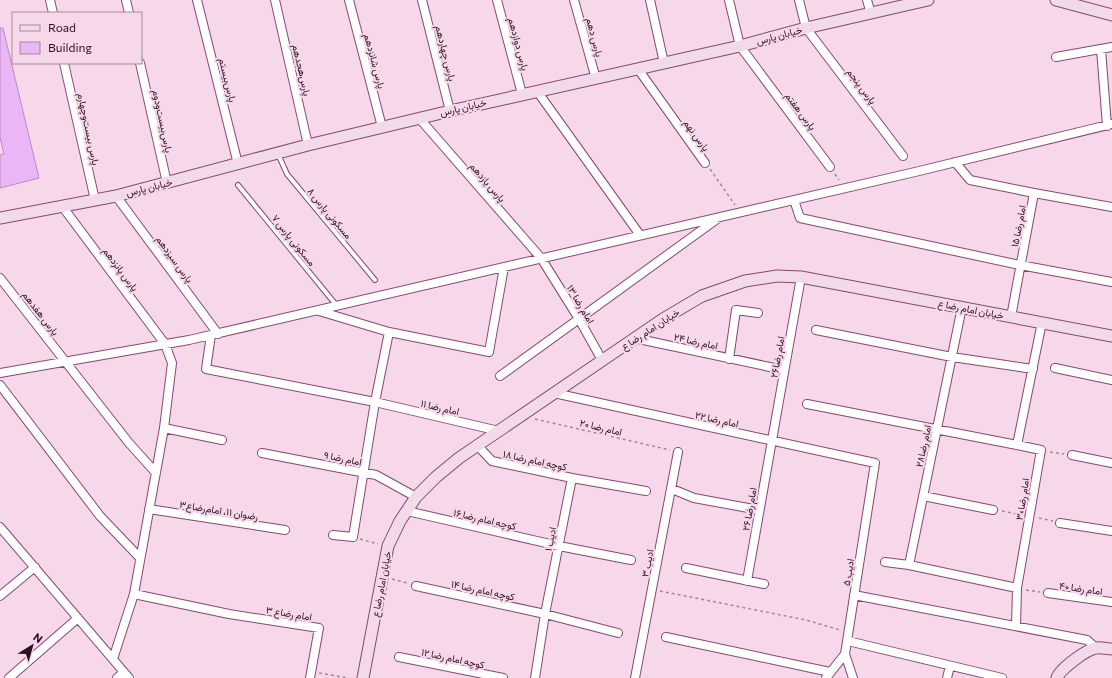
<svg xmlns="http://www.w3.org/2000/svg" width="1112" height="678" font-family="Commissioner,Vazirmatn,sans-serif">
<rect width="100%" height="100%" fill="#f6d8ea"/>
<path fill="#ebb6f6" stroke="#bc89c7" d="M0 28H3L39 178 0 188V155L4 154 0 137Z"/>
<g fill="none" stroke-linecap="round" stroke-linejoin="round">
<g stroke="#874773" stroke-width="6">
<path id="lane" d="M278 154 287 174 375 280
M238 185 337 306"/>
</g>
<g stroke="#874773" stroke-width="10">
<path id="street" d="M50 0 53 13
M126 0 129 13
M197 0 238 164
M275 0 308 145
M349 0 382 127
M422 0 450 111
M497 0 522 94
M574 0 596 79
M650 0 664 63
M729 0 740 46 830 167
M799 0 806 28 903 156
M867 0 871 14
M1101 49 1107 126
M1056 57 1112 47
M64 63 95 200
M140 63 167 183
M638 69 705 163
M537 91 640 235
M419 118 541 258 579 319 602 360
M955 162 970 180 1034 193
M116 196 218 334
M794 200 800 218 1020 265 1112 282
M62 206 165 344 172 363 164 428 134 594 113 659
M0 278 129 443 156 473
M319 311 389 332
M1011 317 1034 193 1112 207
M816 330 952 357 1033 369
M211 335 206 369 375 402 353 537 333 535
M634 338 784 370
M729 359 736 310 758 313
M1055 368 1112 380
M0 373 189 340 915 172 1112 124
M500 376 717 219
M0 385 100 516 140 558
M554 393 875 463 845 654 826 678
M807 404 1017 445
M164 428 222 440
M499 431 375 402 389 332 489 352 504 267
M477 445 492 461 572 478
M262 453 376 475 416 497
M1072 455 1112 463
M672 489 694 498 759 510
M923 496 993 510
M149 509 285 530
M407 511 559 546 631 560
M1060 523 1112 531
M0 527 129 678
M885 562 909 565 962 307
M909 565 1017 588 1041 450 1017 445 1042 322
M686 568 764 584
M747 581 801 277
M416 586 545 614 618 633
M1048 593 1112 602
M134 594 229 614 319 628 310 678
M854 595 1087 640 1096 648
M0 596 35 567
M1016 626 1017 588
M666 637 830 672
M848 641 1002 678
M845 654 853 678
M399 657 503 678
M9 678 78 618
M117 678 124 672
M535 678 545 614 572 478 646 491
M635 678 678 452
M947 678 950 666"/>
</g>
<g stroke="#874773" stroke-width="13">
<path id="secondary" d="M1056 0 1112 15
M0 218 116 196 308 145 450 111 740 46 806 28 928 0
M363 678 388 546 400 521 416 497 436 477 459 458 663 319 702 296 745 281 777 276 801 277 1112 336
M1057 678C1060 669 1087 649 1096 648 1101 647 1107 649 1112 649"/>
</g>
<path stroke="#a48799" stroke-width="1.5" stroke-dasharray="3 3" stroke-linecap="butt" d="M710 169 735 205
M835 174 839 180
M535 419 670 450
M1050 452 1064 454
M1002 511 1021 515
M1039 518 1053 521
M360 539 378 544
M392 579 407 583
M1026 590 1040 592
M660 591 806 620 840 630
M319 673 349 678"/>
<use href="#lane" stroke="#fff" stroke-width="4"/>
<use href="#street" stroke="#fff" stroke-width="8"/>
<use href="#secondary" stroke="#f3daeb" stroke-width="11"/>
</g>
<g text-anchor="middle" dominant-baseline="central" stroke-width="4" stroke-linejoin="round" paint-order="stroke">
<g font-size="10" fill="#2d1224" stroke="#f6d8ea">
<text transform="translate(779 35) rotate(-15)">خیابان پارس</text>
<text transform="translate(595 37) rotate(75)">پارس‌‌ دهم</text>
<text transform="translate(519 44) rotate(75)">پارس‌‌ دوازدهم</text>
<text transform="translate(446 53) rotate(76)">پارس‌‌ چهاردهم</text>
<text transform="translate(375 61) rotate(75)">پارس‌‌ شانزدهم</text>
<text transform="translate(302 70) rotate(77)">پارس‌‌هجدهم</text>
<text transform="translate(228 80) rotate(76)">پارس‌بیستم</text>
<text transform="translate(862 86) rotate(53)">پارس‌‌ پنجم</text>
<text transform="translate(463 107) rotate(-13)">خیابان پارس</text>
<text transform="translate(801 111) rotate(53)">پارس‌‌ هفتم</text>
<text transform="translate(163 121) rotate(78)">پارس‌بیست‌و‌دوم</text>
<text transform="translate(89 129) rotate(78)">پارس بیست‌وچهارم</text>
<text transform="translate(697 135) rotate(54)">پارس‌‌ نهم</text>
<text transform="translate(488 182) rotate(49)">پارس‌‌ یازدهم</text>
<text transform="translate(149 187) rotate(-14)">خیابان پارس</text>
<text transform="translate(330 213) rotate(50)">مسکونی پارس ۸</text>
<text transform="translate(1018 226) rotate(-79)">۱۵ امام رضا</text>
<text transform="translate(294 240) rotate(51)">مسکونی ‌پارس ۷</text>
<text transform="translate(175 259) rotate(54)">پارس‌ سیزدهم</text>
<text transform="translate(121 269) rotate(53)">پارس‌ پانزدهم</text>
<text transform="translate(581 304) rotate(59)">امام رضا ۱۳</text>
<text transform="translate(971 309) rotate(11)">خیابان امام رضا ع</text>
<text transform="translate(41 313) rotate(52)">پارس‌ هفدهم</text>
<text transform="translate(650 329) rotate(-33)">خیابان امام رضا ع</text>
<text transform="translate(696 341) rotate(12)">امام رضا ۲۴</text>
<text transform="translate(777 357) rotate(-80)">امام رضا۲۶</text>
<text transform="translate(440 407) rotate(13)">امام رضا ۱۱</text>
<text transform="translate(717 419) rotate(12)">امام رضا ۲۲</text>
<text transform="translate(601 427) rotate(13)">امام رضا ۲۰</text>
<text transform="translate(923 446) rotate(-78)">امام رضا۲۸</text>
<text transform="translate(343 458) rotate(11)">امام رضا ۹</text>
<text transform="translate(535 460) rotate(12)">کوچه امام رضا ۱۸</text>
<text transform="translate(1022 499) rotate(-81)">امام رضا۳۰</text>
<text transform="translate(749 509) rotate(-80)">امام رضا ۲۶</text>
<text transform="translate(219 510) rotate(9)">رضوان ۱۱، امام‌رضا‌ع‌۳</text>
<text transform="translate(485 519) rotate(13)">کوچه امام رضا ۱۶</text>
<text transform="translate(550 539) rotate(-79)">ادیب ۱</text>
<text transform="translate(647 563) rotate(-79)">ادیب ۳</text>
<text transform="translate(848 572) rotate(-81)">ادیب ۵</text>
<text transform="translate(381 584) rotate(-79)">خیابان امام رضا ع</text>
<text transform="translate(1081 588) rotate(8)">امام رضا ۴۰</text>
<text transform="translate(483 590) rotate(12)">کوچه امام رضا ۱۴</text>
<text transform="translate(289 613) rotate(9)">امام رضا‌ع ۳</text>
<text transform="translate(453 658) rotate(12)">کوچه امام رضا ۱۲</text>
</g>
</g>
<rect x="12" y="12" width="130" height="52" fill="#f6d8ea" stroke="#a6899b"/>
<rect x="20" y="25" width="20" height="6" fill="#f3daeb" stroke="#a6899b"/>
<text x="48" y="32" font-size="12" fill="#2d1224">Road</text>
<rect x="20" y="42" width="20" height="12" fill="#ebb6f6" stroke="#a6899b"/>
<text x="48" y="52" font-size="12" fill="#2d1224">Building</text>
<g transform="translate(32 646) rotate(37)" stroke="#f6d8ea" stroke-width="3" paint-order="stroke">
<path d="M0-3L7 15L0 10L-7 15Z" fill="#2d1224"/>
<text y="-6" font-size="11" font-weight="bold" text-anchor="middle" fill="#2d1224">N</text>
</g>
</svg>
